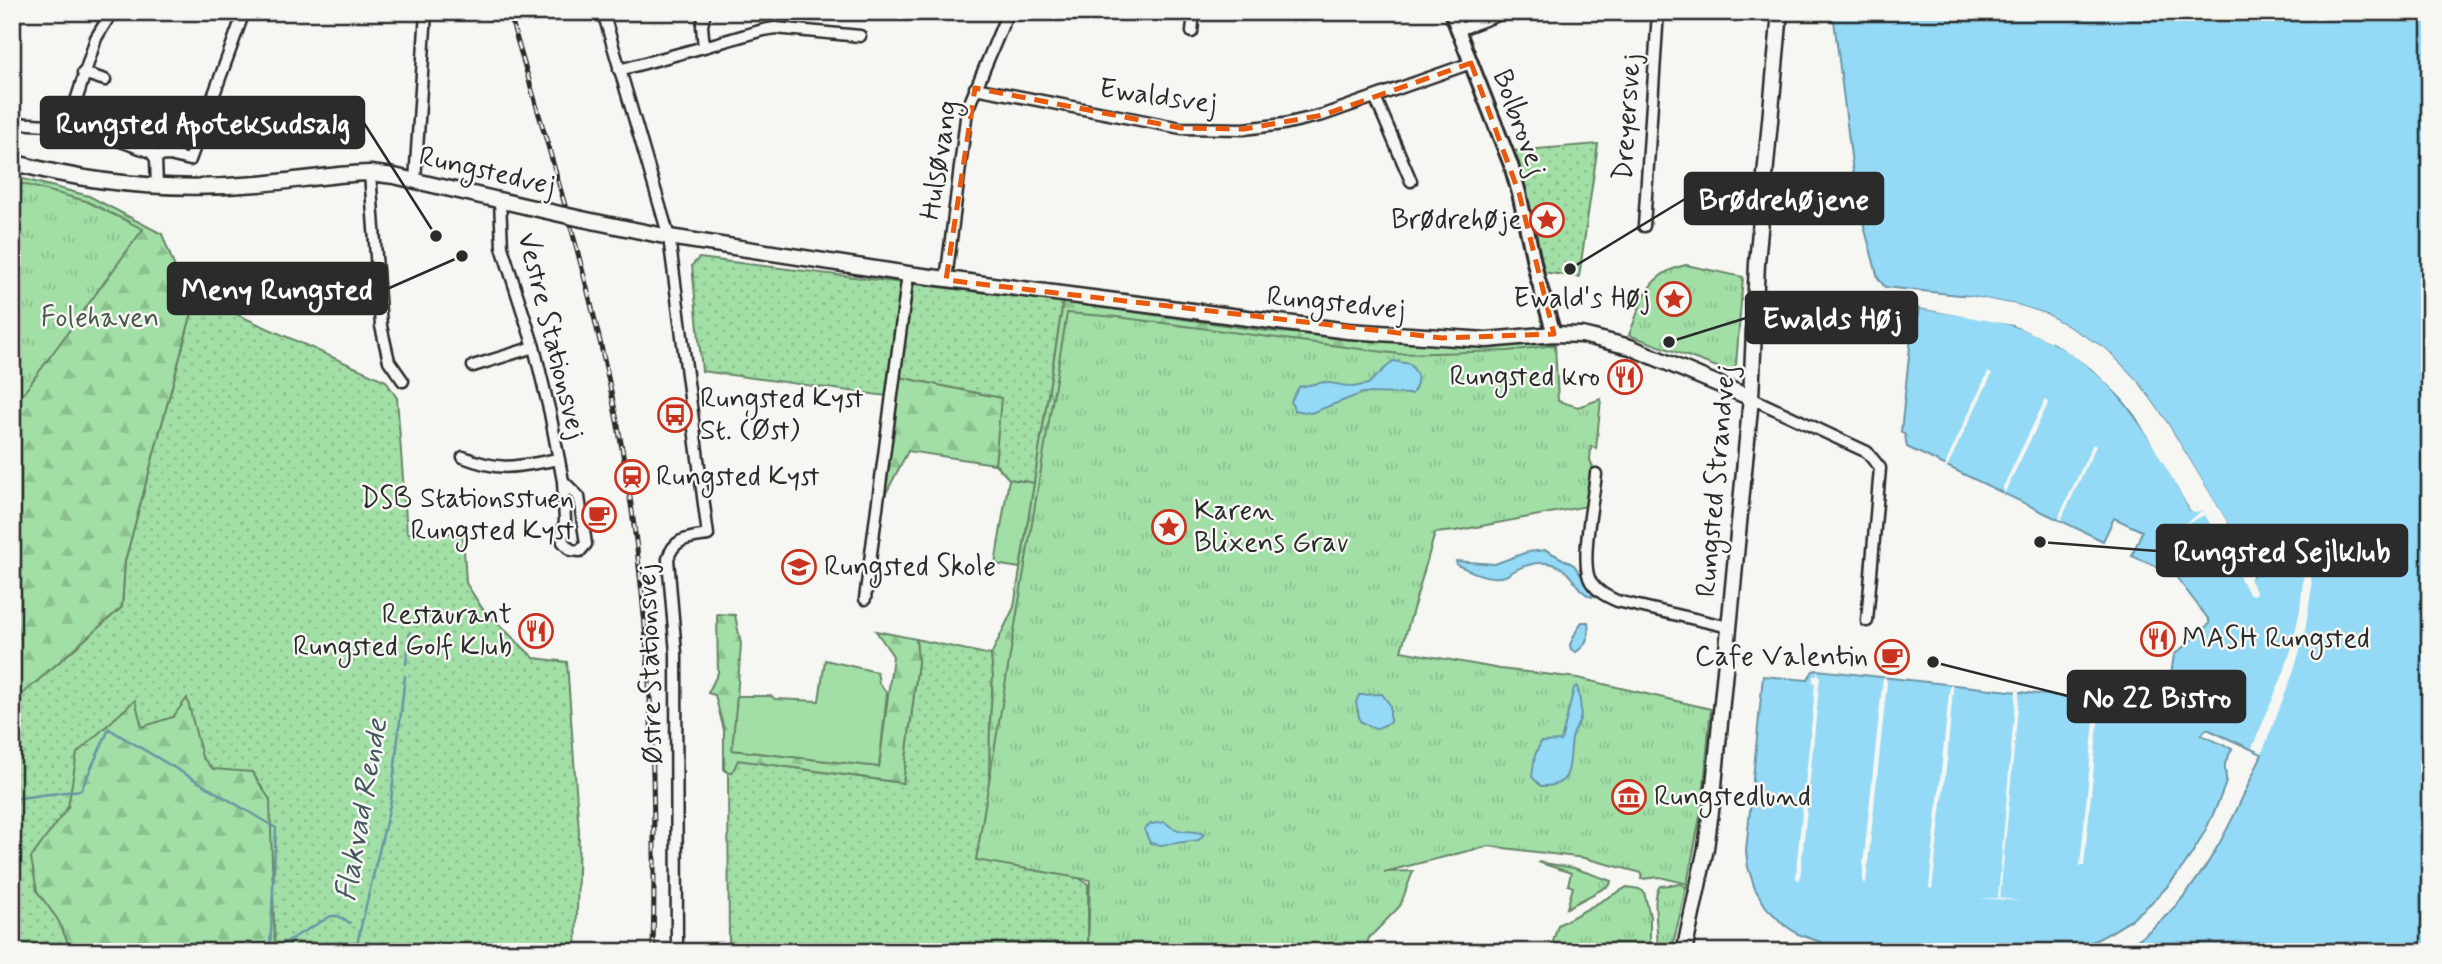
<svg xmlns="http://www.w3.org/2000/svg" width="2442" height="964" font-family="Mynerve,sans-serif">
<defs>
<pattern id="grass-dots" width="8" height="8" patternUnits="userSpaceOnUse" patternTransform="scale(1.75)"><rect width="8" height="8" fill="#a1dfa6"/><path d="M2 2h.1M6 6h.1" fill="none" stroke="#8bc08f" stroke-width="1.8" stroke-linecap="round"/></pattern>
<pattern id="forest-firs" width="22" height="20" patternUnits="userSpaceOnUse" patternTransform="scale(1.75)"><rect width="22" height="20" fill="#a1dfa6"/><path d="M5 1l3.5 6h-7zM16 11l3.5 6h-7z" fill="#8bc08f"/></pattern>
<pattern id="park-tufts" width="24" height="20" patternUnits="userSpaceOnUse" patternTransform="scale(1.75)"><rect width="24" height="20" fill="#a1dfa6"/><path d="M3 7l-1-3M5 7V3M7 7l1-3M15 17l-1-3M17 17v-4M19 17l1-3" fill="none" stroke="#8bc08f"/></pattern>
</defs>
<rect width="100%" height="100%" fill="#f6f6f2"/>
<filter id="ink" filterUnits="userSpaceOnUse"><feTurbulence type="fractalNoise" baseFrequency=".0143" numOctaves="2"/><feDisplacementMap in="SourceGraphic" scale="14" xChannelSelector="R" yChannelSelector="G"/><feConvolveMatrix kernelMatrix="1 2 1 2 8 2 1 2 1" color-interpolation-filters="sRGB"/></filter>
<g filter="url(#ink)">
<path fill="url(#grass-dots)" stroke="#668568" stroke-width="2" d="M1598 144 1579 277 1543 272 1513 151Z
M699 258 903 283 886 396 702 371 692 265Z
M914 284 1063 302 1034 483 1009 479 995 464 1000 398 899 377Z
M220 307 386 381 397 398 407 533H463L466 583 482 608 534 658 567 662 579 831 576 952H12V703L122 607 125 561 192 312Z
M1394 508 1061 866 1088 884V952H729L728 773 733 771 737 760 903 783 918 662 916 639 991 655 993 677 990 722 989 790Z"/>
<path fill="url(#forest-firs)" stroke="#668568" stroke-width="2" d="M12 176 89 196 162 234 192 312 125 561 122 607 12 703Z
M1063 302 1267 331 1395 342 1554 344 1553 403 989 790 990 722 993 677 991 655 1014 607Z
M899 377 1001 398 995 464 908 451 883 499Z
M717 614 735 615 741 644 733 750 879 767 893 656 876 631 916 639 918 662 903 783 738 760 733 771 728 773 724 769V730L715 695 708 693 718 673Z
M187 698 202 757 213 769 252 772 270 800 275 952H72L58 920 37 891 31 858 68 807 77 753 135 700 142 727 173 717Z"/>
<path fill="url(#park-tufts)" stroke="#668568" stroke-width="2" d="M12 181 86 201 143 229 12 409Z
M1686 265 1743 277 1736 365 1733 369 1728 371 1629 335C1643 301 1645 274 1686 265Z
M1067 313 1117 317 1399 354 1509 351 1555 345 1558 401 1578 407 1601 399 1596 449 1591 446 1590 460 1593 467 1587 506 1455 531 1435 533 1401 651 1500 669 1578 678 1711 709C1707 742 1706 777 1701 810 1693 858 1683 905 1671 952H1657C1660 934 1650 898 1660 886L1681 884 1687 888 1688 884 1660 877 1641 879 1642 873 1584 858 1488 846 1384 872 1413 871 1400 906 1369 938 1364 952H1088L1090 880 976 860Z
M1538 862 1574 868 1611 881 1610 885 1567 908 1573 887 1568 885 1571 873Z
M1627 887 1639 889 1644 892 1650 916V952H1550L1558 925Z"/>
<path fill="#a1dfa6" stroke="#668568" stroke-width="2" d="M1009 479 1034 483 1020 568 995 564Z
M825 660 877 672 879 683 887 693 879 767 732 750 737 696H771L775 699 819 701Z"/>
<path fill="#94daf6" stroke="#6a94a5" stroke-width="2" d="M1833 12H2430V952H2119C2195 908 2228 831 2262 754L2207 729 2201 735 2232 749C2230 754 2226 759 2225 764 2224 771 2228 778 2225 785 2196 865 2149 924 2067 952H1901L1826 944 1798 934 1783 924 1766 907 1755 889 1748 867 1746 851 1763 676 1807 680 1813 671 1817 670 2158 707 2167 702 2174 655 2209 624V620L2174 574 2132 556 2142 531 2114 518 2103 541 1907 447 1905 435 1901 432 1911 337 1915 335 1919 308C1945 313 1973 315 1998 321 2103 348 2143 421 2190 510L2206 509 2246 579 2253 576V566L2164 418 2138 382 2106 349 2046 314 2017 305 1969 296 1885 287 1878 278 1856 196Z
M1393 361 1410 364C1419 375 1420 381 1412 394L1363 393 1311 413 1294 410 1291 401 1299 387 1324 382 1353 387 1368 384Z
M1546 550 1574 565 1594 594 1592 597C1577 593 1572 571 1556 565 1542 560 1526 564 1514 571 1509 573 1509 575 1505 576 1489 581 1471 571 1457 565L1456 561 1495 564 1527 552Z
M1582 622H1588C1590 634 1587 645 1576 652L1571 649 1570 645C1573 638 1577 628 1582 622Z
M1577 686C1579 696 1583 709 1580 719 1578 726 1573 732 1572 739 1568 764 1575 787 1541 786L1532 777 1535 755 1541 742 1561 741 1574 688Z
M1382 694 1390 705V723L1375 729 1360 721 1356 702 1359 695Z
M1165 822C1180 836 1187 828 1204 834L1199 840 1161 845 1150 843 1144 829 1151 824Z"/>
<path fill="#f6f6f2" d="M1969 296 2017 305 2046 314 2106 349 2138 382 2164 418 2229 525 2253 566V576L2249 579 2256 591 2255 595 2249 594 2205 515 2178 528 2203 511 2196 513 2190 510 2135 414 2122 398 2091 368 2056 344 2013 325 1919 308V305L1999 318 2039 331 2077 353 2110 380 2138 412 2193 507 2196 509 2205 505 2209 506 2248 575 2250 573V567L2161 420 2135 384 2104 352 2044 317 2016 308 1941 297Z
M1988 372 1992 374 1947 467H1945L1947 460Z
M2045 400 2049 402 2004 494 2003 487Z
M2093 444 2096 446 2061 520 2059 519 2060 514Z
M2305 562 2309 563 2312 586 2304 638 2292 676 2262 753 2252 748 2284 672 2292 647 2300 610Z
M1817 670 1820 677 1800 880 1796 879 1797 860 1813 710 1815 683 1813 682V676H1817Z
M1883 677 1886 678 1887 683 1866 883H1863V866Z
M1950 684 1952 685 1953 689 1947 760 1932 889 1929 888Z
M2016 691H2019V697L2000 898 2021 901 1979 898H2000L1998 897Z
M2096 700 2100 703 2084 866H2080Z"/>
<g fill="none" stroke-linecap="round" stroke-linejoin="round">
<path stroke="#6a94a5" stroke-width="2.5" d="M406 664 410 632
M12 799 81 790 109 729 276 828 270 951 331 916H338L350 923
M355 952 391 801 405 676"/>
<g stroke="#2b2b2b" stroke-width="15">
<path id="minor" d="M603 12 669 237 708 535C689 538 673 538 668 559L676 653 677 952
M1458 30 1506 12
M1192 32 1194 12
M704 47 763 30 775 28 860 36
M619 70 704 47 702 26 705 12
M83 73 105 80
M975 88 1181 128 1244 129 1284 124 1323 115 1471 63
M1375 97 1411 181
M12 123 68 126 95 132 151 152 156 159 157 186
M68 126 96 38 112 12
M155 156 169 155 190 160 244 12
M370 173 381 326 389 361 403 381
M415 181 426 12
M500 201 502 247 534 347 550 413 563 481 565 521 562 533 563 542 571 550 580 551 586 544 579 497 563 481
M1644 226 1658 12
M946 280 967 110 1008 12
M473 366 534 347
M1751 398 1867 452 1880 468 1867 621
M463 457C504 473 518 466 559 459
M1596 474C1594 496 1579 565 1591 582 1598 592 1606 596 1617 601L1729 627
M865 599 908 274"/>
</g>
<g stroke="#2b2b2b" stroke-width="18">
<path id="tertiary" d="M1451 12 1511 165 1519 193 1537 276 1554 334"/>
</g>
<g stroke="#2b2b2b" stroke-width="19">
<path id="secondary" d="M12 162C91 184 176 191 258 184 295 181 332 174 370 173L394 176 529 207
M582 219 669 237 908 274 1348 331 1487 340 1554 334 1582 335 1630 347 1751 398
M1684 952 1706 848 1713 796 1751 398 1757 263 1780 12"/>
</g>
<use href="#minor" stroke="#f6f6f2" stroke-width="10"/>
<use href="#tertiary" stroke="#f6f6f2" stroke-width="12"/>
<use href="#secondary" stroke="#f6f6f2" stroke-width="14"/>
<g stroke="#2b2b2b" stroke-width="5">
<path id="rail" d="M509 12C549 149 591 285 618 426 651 599 657 775 653 952"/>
</g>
<use href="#rail" stroke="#f6f6f2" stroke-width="2.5" stroke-dasharray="8" stroke-linecap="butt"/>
<g stroke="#2b2b2b" stroke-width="19" stroke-linecap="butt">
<path id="secondary-bridge" d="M529 207 582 219"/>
</g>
<use href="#secondary-bridge" stroke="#f6f6f2" stroke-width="14"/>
</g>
</g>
<path fill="none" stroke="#e8590c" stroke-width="5" stroke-dasharray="14 9" stroke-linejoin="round" d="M1471 63 1519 193 1554 334 1442 338 946 280 975 88 1181 128 1244 129 1323 115Z"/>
<defs>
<g id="sight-ring" transform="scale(1.75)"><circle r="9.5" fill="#f6f6f2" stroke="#c8321e" stroke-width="1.5"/><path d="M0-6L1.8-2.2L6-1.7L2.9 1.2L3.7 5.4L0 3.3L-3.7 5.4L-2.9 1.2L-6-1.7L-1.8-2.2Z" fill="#c8321e"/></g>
<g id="restaurant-ring" transform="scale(1.75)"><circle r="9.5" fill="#f6f6f2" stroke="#c8321e" stroke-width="1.5"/><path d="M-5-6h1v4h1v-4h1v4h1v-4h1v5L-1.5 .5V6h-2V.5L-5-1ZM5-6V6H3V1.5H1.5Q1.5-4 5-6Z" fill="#c8321e"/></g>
<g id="bus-ring" transform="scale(1.75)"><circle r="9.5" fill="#f6f6f2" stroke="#c8321e" stroke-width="1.5"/><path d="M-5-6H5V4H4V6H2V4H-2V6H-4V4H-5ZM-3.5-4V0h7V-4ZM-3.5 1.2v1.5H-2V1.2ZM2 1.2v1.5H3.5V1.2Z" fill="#c8321e"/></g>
<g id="station-ring" transform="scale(1.75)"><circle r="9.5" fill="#f6f6f2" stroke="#c8321e" stroke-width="1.5"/><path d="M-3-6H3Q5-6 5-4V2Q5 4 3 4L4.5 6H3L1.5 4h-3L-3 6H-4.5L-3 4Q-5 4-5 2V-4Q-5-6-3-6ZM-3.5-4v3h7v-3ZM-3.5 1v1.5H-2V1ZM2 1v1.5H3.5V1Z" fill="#c8321e"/></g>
<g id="cafe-ring" transform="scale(1.75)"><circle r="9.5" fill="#f6f6f2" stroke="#c8321e" stroke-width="1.5"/><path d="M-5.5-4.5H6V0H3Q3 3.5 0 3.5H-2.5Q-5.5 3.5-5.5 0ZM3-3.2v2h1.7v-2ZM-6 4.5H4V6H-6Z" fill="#c8321e"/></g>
<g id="school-ring" transform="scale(1.75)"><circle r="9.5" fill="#f6f6f2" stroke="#c8321e" stroke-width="1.5"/><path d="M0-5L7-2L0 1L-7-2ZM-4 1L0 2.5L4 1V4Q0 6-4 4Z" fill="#c8321e"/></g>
<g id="museum-ring" transform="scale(1.75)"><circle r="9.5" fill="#f6f6f2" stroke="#c8321e" stroke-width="1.5"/><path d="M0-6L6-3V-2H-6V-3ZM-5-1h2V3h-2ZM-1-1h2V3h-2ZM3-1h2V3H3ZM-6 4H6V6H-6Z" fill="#c8321e"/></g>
</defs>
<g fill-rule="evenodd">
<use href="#sight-ring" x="1547" y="220"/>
<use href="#sight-ring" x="1674" y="299"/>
<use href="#restaurant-ring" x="1625" y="377"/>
<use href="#bus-ring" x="675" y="415"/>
<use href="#station-ring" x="632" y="477"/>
<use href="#cafe-ring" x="599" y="515"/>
<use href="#sight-ring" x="1169" y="527"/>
<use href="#school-ring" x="799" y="567"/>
<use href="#restaurant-ring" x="536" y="631"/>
<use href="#restaurant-ring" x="2158" y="639"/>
<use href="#cafe-ring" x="1892" y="657"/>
<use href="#museum-ring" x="1629" y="797"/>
</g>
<g text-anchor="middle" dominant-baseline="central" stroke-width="5" stroke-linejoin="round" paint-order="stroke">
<g font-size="28" fill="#2b2b2b" stroke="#f6f6f2">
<text transform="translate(1158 97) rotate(8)">Ewaldsvej</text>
<text transform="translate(1628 117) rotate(-86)">Dreyersvej</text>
<text transform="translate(1519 123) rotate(70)">Bolbrovej</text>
<text transform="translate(940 160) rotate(-81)">Hulsøvang</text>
<text transform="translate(487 172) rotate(13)">Rungstedvej</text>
<text transform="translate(1336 304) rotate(6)">Rungstedvej</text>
<text transform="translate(551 336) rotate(76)">Vestre Stationsvej</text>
<text transform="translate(1717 481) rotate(-85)">Rungsted Strandvej</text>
<text transform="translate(651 664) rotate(-92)">Østre Stationsvej</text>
</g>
<g font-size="28" fill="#2b2b2b" stroke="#f6f6f2" text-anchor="end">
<text x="1522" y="220">Brødrehøje</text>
<text x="1650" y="299">Ewald's Høj</text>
<text x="1600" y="377">Rungsted kro</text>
<text x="700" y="399" text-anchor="start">Rungsted Kyst<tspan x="700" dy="32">St. (Øst)</tspan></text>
<text x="656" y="477" text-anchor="start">Rungsted Kyst</text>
<text x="574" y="499">DSB Stationsstuen<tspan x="574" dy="32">Rungsted Kyst</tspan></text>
<text x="1194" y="511" text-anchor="start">Karen<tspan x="1194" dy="32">Blixens Grav</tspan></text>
<text x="824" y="567" text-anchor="start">Rungsted Skole</text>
<text x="512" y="615">Restaurant<tspan x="512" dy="32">Rungsted Golf Klub</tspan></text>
<text x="2182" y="639" text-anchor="start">MASH Rungsted</text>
<text x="1868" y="657">Cafe Valentin</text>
<text x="1654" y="797" text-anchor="start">Rungstedlund</text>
</g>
<g font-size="28" fill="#48584a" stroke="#f6f6f2">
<text x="100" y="318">Folehaven</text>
</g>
<g font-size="30" font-style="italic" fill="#45575e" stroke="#f6f6f2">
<text transform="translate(362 810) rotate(-80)">Flakvad Rende</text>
</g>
</g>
<path fill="none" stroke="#2b2b2b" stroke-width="2.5" d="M436 236L364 123M1570 269L1685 199M462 256L387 289M1669 342L1746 318M2040 542L2157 551M1933 662L2068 696"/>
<g fill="#2b2b2b" stroke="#f6f6f2" stroke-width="2.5">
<circle cx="436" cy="236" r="7"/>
<circle cx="1570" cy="269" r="7"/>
<circle cx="462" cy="256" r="7"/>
<circle cx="1669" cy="342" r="7"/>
<circle cx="2040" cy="542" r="7"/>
<circle cx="1933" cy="662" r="7"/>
</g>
<g fill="#2b2b2b" stroke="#2b2b2b" stroke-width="2.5">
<rect x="41" y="97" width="323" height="51" rx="7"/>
<rect x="1685" y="173" width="198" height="51" rx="7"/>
<rect x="168" y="263" width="219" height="51" rx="7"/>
<rect x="1746" y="292" width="171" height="51" rx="7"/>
<rect x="2157" y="525" width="250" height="51" rx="7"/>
<rect x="2068" y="671" width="177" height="51" rx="7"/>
</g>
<g font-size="30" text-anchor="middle" font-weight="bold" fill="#fff">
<text x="203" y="133">Rungsted Apoteksudsalg</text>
<text x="1784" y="209">Brødrehøjene</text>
<text x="277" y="299">Meny Rungsted</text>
<text x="1832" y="328">Ewalds Høj</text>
<text x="2282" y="561">Rungsted Sejlklub</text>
<text x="2157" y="707">No 22 Bistro</text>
</g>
<rect width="2442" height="964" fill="none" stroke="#f6f6f2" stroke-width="42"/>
<rect x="21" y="21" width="2400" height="922" fill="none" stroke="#2b2b2b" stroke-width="2.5" filter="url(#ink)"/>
</svg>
